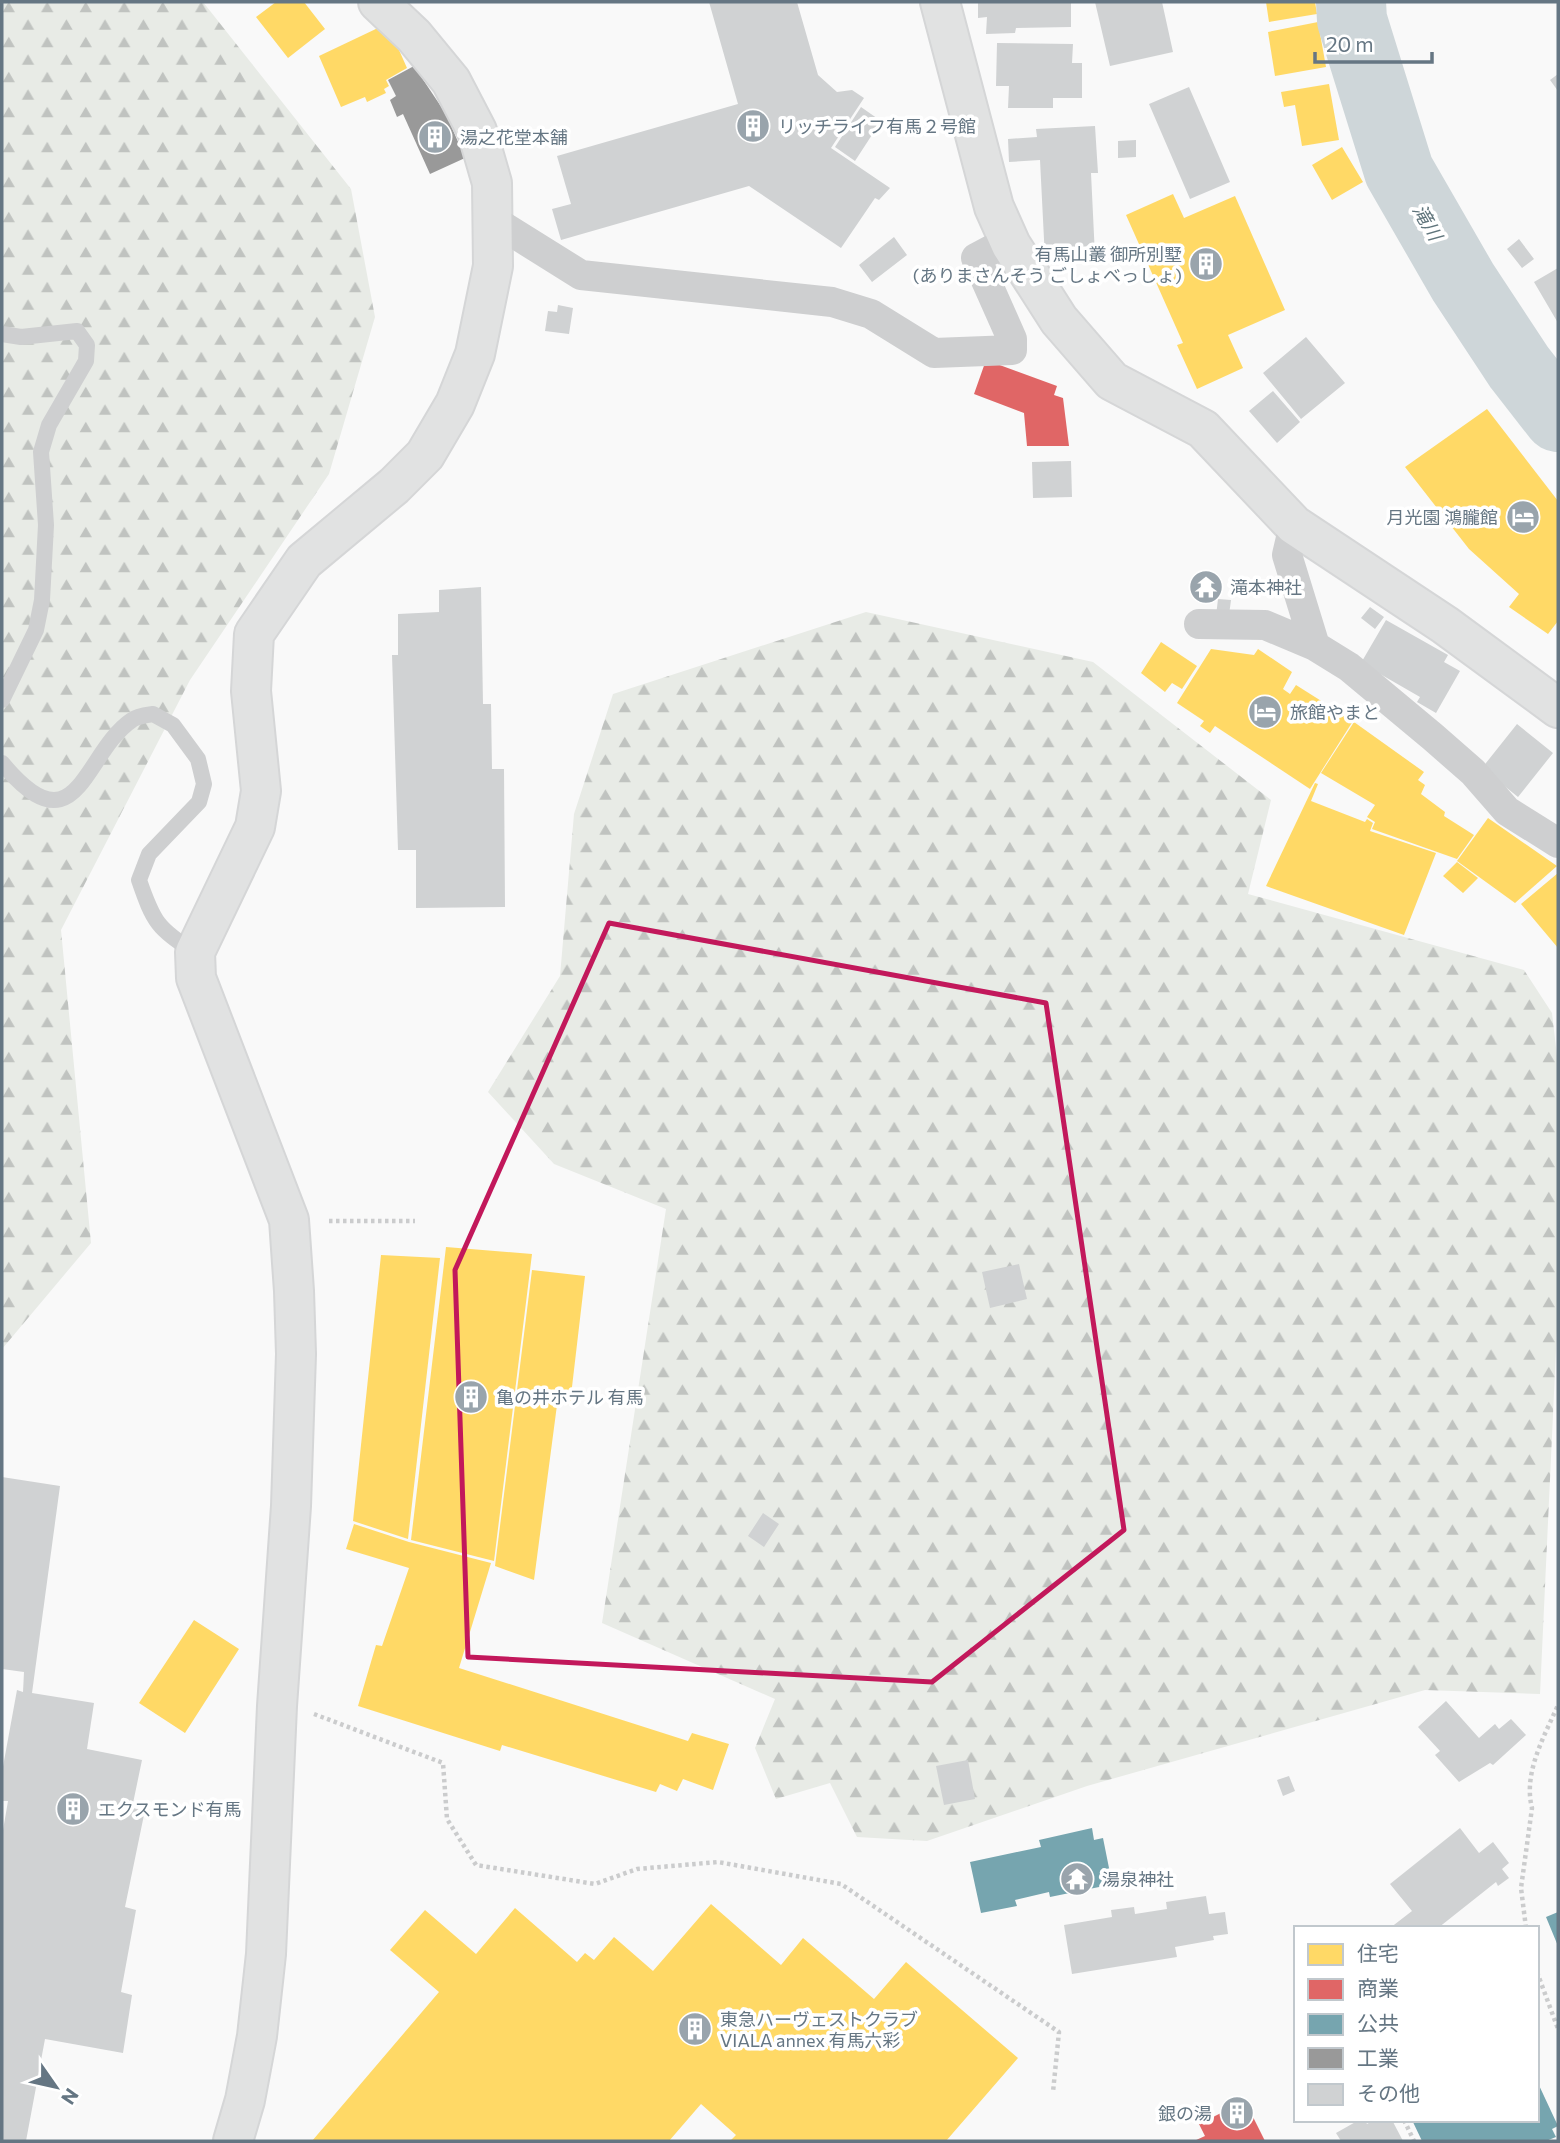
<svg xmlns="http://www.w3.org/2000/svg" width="1560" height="2143" font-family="Commissioner,'Noto Sans JP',sans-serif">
<defs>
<pattern id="forest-firs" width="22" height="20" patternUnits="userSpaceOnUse" patternTransform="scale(1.75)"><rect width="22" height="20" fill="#e8ebe6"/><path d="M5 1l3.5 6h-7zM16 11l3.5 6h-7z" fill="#c0c3c0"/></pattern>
</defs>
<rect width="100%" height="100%" fill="#f9f9f9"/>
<path fill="url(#forest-firs)" d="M2 2H203L351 189 375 317 329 474 190 680 61 930 91 1243 2 1349Z
M866 612 1093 662 1271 800 1248 894 1524 970 1552 1013 1558 1065V1307L1540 1694 1425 1690 1087 1786 927 1841 857 1837 830 1783 776 1799 755 1748 775 1699 602 1623 666 1209 554 1164 488 1092 560 976 574 814 613 694Z"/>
<path fill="#ffd966" d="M276 2H304L325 29 288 58 256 17Z
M1266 2H1315L1317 14 1269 22Z
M1318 22 1326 67 1275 76 1268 32Z
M380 27 395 41 407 68 386 80 389 86 384 89 386 93 367 102 365 97 341 107 319 56Z
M1329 84 1339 140 1302 146 1295 105 1284 107 1281 92Z
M1342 147 1363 182 1332 200 1312 165Z
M1173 194 1184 218 1235 196 1285 310 1228 335 1243 368 1197 389 1177 345 1183 343 1126 215Z
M1487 409 1558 501V621L1548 634 1509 607 1519 594 1469 549 1405 467Z
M1161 642 1197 666 1182 689 1172 683 1165 692 1141 673Z
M1211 649 1254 655 1258 649 1292 672 1283 689 1290 694 1296 685 1353 721 1310 789 1215 726 1210 733 1200 726 1204 721 1177 703Z
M1354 722 1424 772 1418 780 1425 785 1421 794 1445 812 1444 816 1474 835 1457 859 1372 829 1375 822 1367 817 1375 805 1321 773Z
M1315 783 1318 784 1311 801 1365 822 1367 819 1373 823 1370 831 1436 853 1404 935 1266 886Z
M1488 818 1557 866 1515 903 1457 861Z
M1457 862 1478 878 1463 893 1443 876Z
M1558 873V948L1521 904Z
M446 1247 532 1254 494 1561 411 1540Z
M381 1255 440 1258 408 1539 353 1521Z
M532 1270 585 1276 570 1404 557 1405 534 1580 495 1566Z
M354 1524 409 1542 491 1563 459 1668 688 1741 692 1733 729 1744 713 1790 683 1779 677 1791 660 1784 656 1792 502 1745 500 1751 358 1706 376 1645 382 1646 409 1568 346 1549Z
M194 1620 239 1649 185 1733 139 1703Z
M711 1904 781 1965 803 1938 874 1999 906 1962 1018 2058 946 2141H730L736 2135 701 2104 669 2141H312L439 1992 390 1950 425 1910 476 1954 515 1908 577 1962 585 1953 594 1960 614 1937 653 1971Z"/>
<path fill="#e06666" d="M986 360 1057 386 1054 395 1063 398 1069 446H1027L1024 413 974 394Z
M1245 2101 1265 2141H1194L1205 2136 1199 2124Z"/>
<path fill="#76a5af" d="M1203 575 1217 580 1209 599 1195 593Z
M1092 1828 1094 1840 1103 1838 1110 1873 1102 1875 1104 1886 1050 1897 1049 1892 1015 1900 1017 1906 981 1913 970 1862 1041 1847 1039 1840Z
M1558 1912V1946L1546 1917Z
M1537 2081 1558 2126 1552 2129 1556 2137 1546 2141H1422L1412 2120H1537Z"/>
<path fill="#999" d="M414 66 446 114 465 158 430 174 403 114 397 117 390 100 396 96 388 80Z"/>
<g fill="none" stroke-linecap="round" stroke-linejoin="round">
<path stroke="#ced6d9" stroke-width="70" d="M1351 2 1352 20 1399 171 1463 282 1519 367 1558 417"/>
</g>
<path fill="#d0d2d3" d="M709 2H797L818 75 837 92 852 90 864 98 831 148 890 188 879 200 875 198 841 248 749 186 561 240 552 209 571 204 557 156 738 104Z
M978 2H1071V27L1016 28 1015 33 986 34 987 17 978 18Z
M1095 2H1162L1173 52 1110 66Z
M997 43 1073 44 1072 63H1082V98H1053V108H1008L1009 86H996Z
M1558 74V91L1550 80Z
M1189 87 1230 182 1190 199 1149 104Z
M861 107 881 121 855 161 835 147Z
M1095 126 1098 173H1091L1095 256 1045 259 1040 160 1009 162 1008 139 1037 137 1036 129Z
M1136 140V157L1118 158V141Z
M894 237 907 255 872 282 859 265Z
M1519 239 1534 259 1522 268 1507 249Z
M1558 268V323L1534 282Z
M558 305 573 308 569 334 545 331 548 311 557 312Z
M1306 337 1345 383 1301 419 1263 373Z
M1273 391 1300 422 1277 443 1249 411Z
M1071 461 1072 497 1033 498 1032 462Z
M481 587 483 704H491L492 769H504L505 907 416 908V850H398L392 655H398V614L439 612V590Z
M1218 599 1231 600 1229 615 1216 616Z
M1370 607 1384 617 1375 629 1361 618Z
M1386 620 1448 655 1444 662 1460 671 1436 713 1417 702 1420 697 1361 663Z
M1517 724 1553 753 1518 797 1482 768Z
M1019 1264 1027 1299 990 1308 982 1272Z
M2 1477 60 1486 32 1693 94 1703 87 1749 142 1760 132 1808 145 1810 125 1907 136 1910 121 1992 132 1995 123 2053 45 2039 26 2141H2V1836L8 1801H2V1772L17 1690 23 1692 24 1672 2 1669Z
M763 1513 779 1524 764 1547 748 1536Z
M1446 1701 1479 1738 1495 1724 1499 1729 1511 1719 1526 1735 1493 1765 1490 1763 1459 1782 1435 1755 1440 1751 1418 1727Z
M968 1760 975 1799 944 1805 936 1766Z
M1289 1776 1295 1791 1283 1796 1277 1780Z
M1460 1828 1479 1853 1493 1842 1509 1863 1502 1869 1509 1878 1498 1886 1496 1882 1438 1928H1390L1412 1911 1390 1884Z
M1206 1896 1209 1914 1225 1912 1228 1934 1213 1936 1214 1940 1175 1947 1177 1957 1072 1974 1064 1925 1112 1917 1111 1910 1134 1907 1135 1914 1167 1909 1166 1902Z
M1359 2120H1365L1367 2124 1374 2120H1392L1403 2141H1341L1336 2133Z"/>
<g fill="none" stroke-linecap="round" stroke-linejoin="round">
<g stroke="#d5d6d7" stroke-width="42">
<path id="secondary" d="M940 2 994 207 1011 245 1059 320 1112 381 1203 429 1294 525 1445 625 1558 708
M233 2141 245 2100 257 2036 266 1954 277 1706 291 1506 296 1354 294 1291 289 1220 196 978 195 952 255 827 261 791 251 691 254 634 304 561 394 486 425 455 455 404 475 354 493 266 492 183 477 131 451 81 414 36 378 2"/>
</g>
<path stroke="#cbcccd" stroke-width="4.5" stroke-dasharray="3.5 3.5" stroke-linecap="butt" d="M329 1221H415
M314 1714 443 1763 447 1819 476 1865 595 1884 637 1869 718 1862 841 1884 1059 2032 1053 2092
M1526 1928 1521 1888 1532 1808C1523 1773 1544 1737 1558 1705
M1537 1972 1558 2029
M1404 2120 1414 2141"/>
<path stroke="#cecfd0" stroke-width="16" d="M2 334 21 337 77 331 87 345 86 361 49 425 41 452 46 525 42 600 36 630 2 700
M2 763C78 854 83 753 132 720 137 716 146 715 153 714L173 725 198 759 204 784 199 802 149 854 139 880C153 921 158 930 195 952"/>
<path stroke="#cecfd0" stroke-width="30" d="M493 220 581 275 832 302 871 314 934 353 1012 350V339L976 258 991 250 1011 245
M1294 525 1287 555 1315 646
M1199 624 1265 625 1315 646 1349 667 1433 737 1473 772 1507 811 1558 843"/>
<use href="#secondary" stroke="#e1e2e2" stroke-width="38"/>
</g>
<path fill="none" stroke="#c2185b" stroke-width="5" stroke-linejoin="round" d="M609 923 1046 1003 1124 1530 932 1682 468 1657 455 1270Z"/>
<defs>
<g id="building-disc" transform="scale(1.75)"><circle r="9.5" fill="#99a4ac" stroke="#fff"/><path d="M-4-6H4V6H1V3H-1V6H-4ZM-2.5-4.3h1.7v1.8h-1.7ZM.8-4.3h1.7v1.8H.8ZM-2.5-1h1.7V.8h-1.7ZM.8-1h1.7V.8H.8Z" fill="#fff"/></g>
<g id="hotel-disc" transform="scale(1.75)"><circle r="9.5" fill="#99a4ac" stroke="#fff"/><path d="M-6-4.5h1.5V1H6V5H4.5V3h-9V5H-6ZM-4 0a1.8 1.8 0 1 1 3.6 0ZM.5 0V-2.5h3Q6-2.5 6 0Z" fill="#fff"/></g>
<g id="temple-disc" transform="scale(1.75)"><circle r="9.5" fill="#99a4ac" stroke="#fff"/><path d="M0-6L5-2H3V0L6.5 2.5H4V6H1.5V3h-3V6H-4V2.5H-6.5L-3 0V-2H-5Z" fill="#fff"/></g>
</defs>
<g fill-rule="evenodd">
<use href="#building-disc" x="753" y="126"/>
<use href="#building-disc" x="435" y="137"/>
<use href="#building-disc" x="1206" y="264"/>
<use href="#hotel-disc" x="1523" y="517"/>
<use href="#temple-disc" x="1206" y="587"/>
<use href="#hotel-disc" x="1265" y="712"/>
<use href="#building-disc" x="471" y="1397"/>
<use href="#building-disc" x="73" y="1809"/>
<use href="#temple-disc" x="1077" y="1879"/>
<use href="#building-disc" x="695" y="2029"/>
<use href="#building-disc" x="1237" y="2113"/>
</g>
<g text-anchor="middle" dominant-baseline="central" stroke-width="7" stroke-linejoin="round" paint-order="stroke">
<g font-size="18" fill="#657683" stroke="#fff" text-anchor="start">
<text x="778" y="126">リッチライフ有馬２号館</text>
<text x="460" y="137">湯之花堂本舗</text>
<text x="1182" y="254" text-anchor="end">有馬山叢 御所別墅<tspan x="1182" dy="21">(ありまさんそう ごしょべっしょ)</tspan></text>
<text x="1498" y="517" text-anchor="end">月光園 鴻朧館</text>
<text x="1230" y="587">滝本神社</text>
<text x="1290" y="712">旅館やまと</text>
<text x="496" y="1397">亀の井ホテル 有馬</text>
<text x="98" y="1809">エクスモンド有馬</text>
<text x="1102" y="1879">湯泉神社</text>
<text x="720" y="2019">東急ハーヴェストクラブ<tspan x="720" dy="21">VIALA annex 有馬六彩</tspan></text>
<text x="1212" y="2113" text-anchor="end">銀の湯</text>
</g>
<g font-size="19" font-style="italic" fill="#60757c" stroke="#fff">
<text transform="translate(1428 222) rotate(60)">滝川</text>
</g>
</g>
<rect width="1560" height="2143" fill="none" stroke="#657683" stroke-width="7"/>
<rect x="1294" y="1926" width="245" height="196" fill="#ffffff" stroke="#c1c8cd" stroke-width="2"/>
<rect x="1308" y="1944" width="35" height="21" fill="#ffd966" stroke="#c1c8cd" stroke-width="2"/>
<text x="1357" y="1961" font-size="21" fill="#657683">住宅</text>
<rect x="1308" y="1979" width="35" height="21" fill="#e06666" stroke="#c1c8cd" stroke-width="2"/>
<text x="1357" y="1996" font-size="21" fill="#657683">商業</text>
<rect x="1308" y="2014" width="35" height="21" fill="#76a5af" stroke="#c1c8cd" stroke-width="2"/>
<text x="1357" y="2031" font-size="21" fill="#657683">公共</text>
<rect x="1308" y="2048" width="35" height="21" fill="#999999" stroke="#c1c8cd" stroke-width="2"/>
<text x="1357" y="2066" font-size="21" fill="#657683">工業</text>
<rect x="1308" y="2084" width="35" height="21" fill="#d0d2d3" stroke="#c1c8cd" stroke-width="2"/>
<text x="1357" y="2101" font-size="21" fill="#657683">その他</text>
<g transform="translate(56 2087) rotate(124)" stroke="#ffffff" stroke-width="5" paint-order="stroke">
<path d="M0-5L12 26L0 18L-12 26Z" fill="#657683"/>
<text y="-10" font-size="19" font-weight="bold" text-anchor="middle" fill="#657683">N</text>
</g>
<path d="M1315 52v10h117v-10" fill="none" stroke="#657683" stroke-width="3.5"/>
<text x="1326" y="52" font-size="21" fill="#657683" stroke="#ffffff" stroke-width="5" paint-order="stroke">20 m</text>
</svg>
